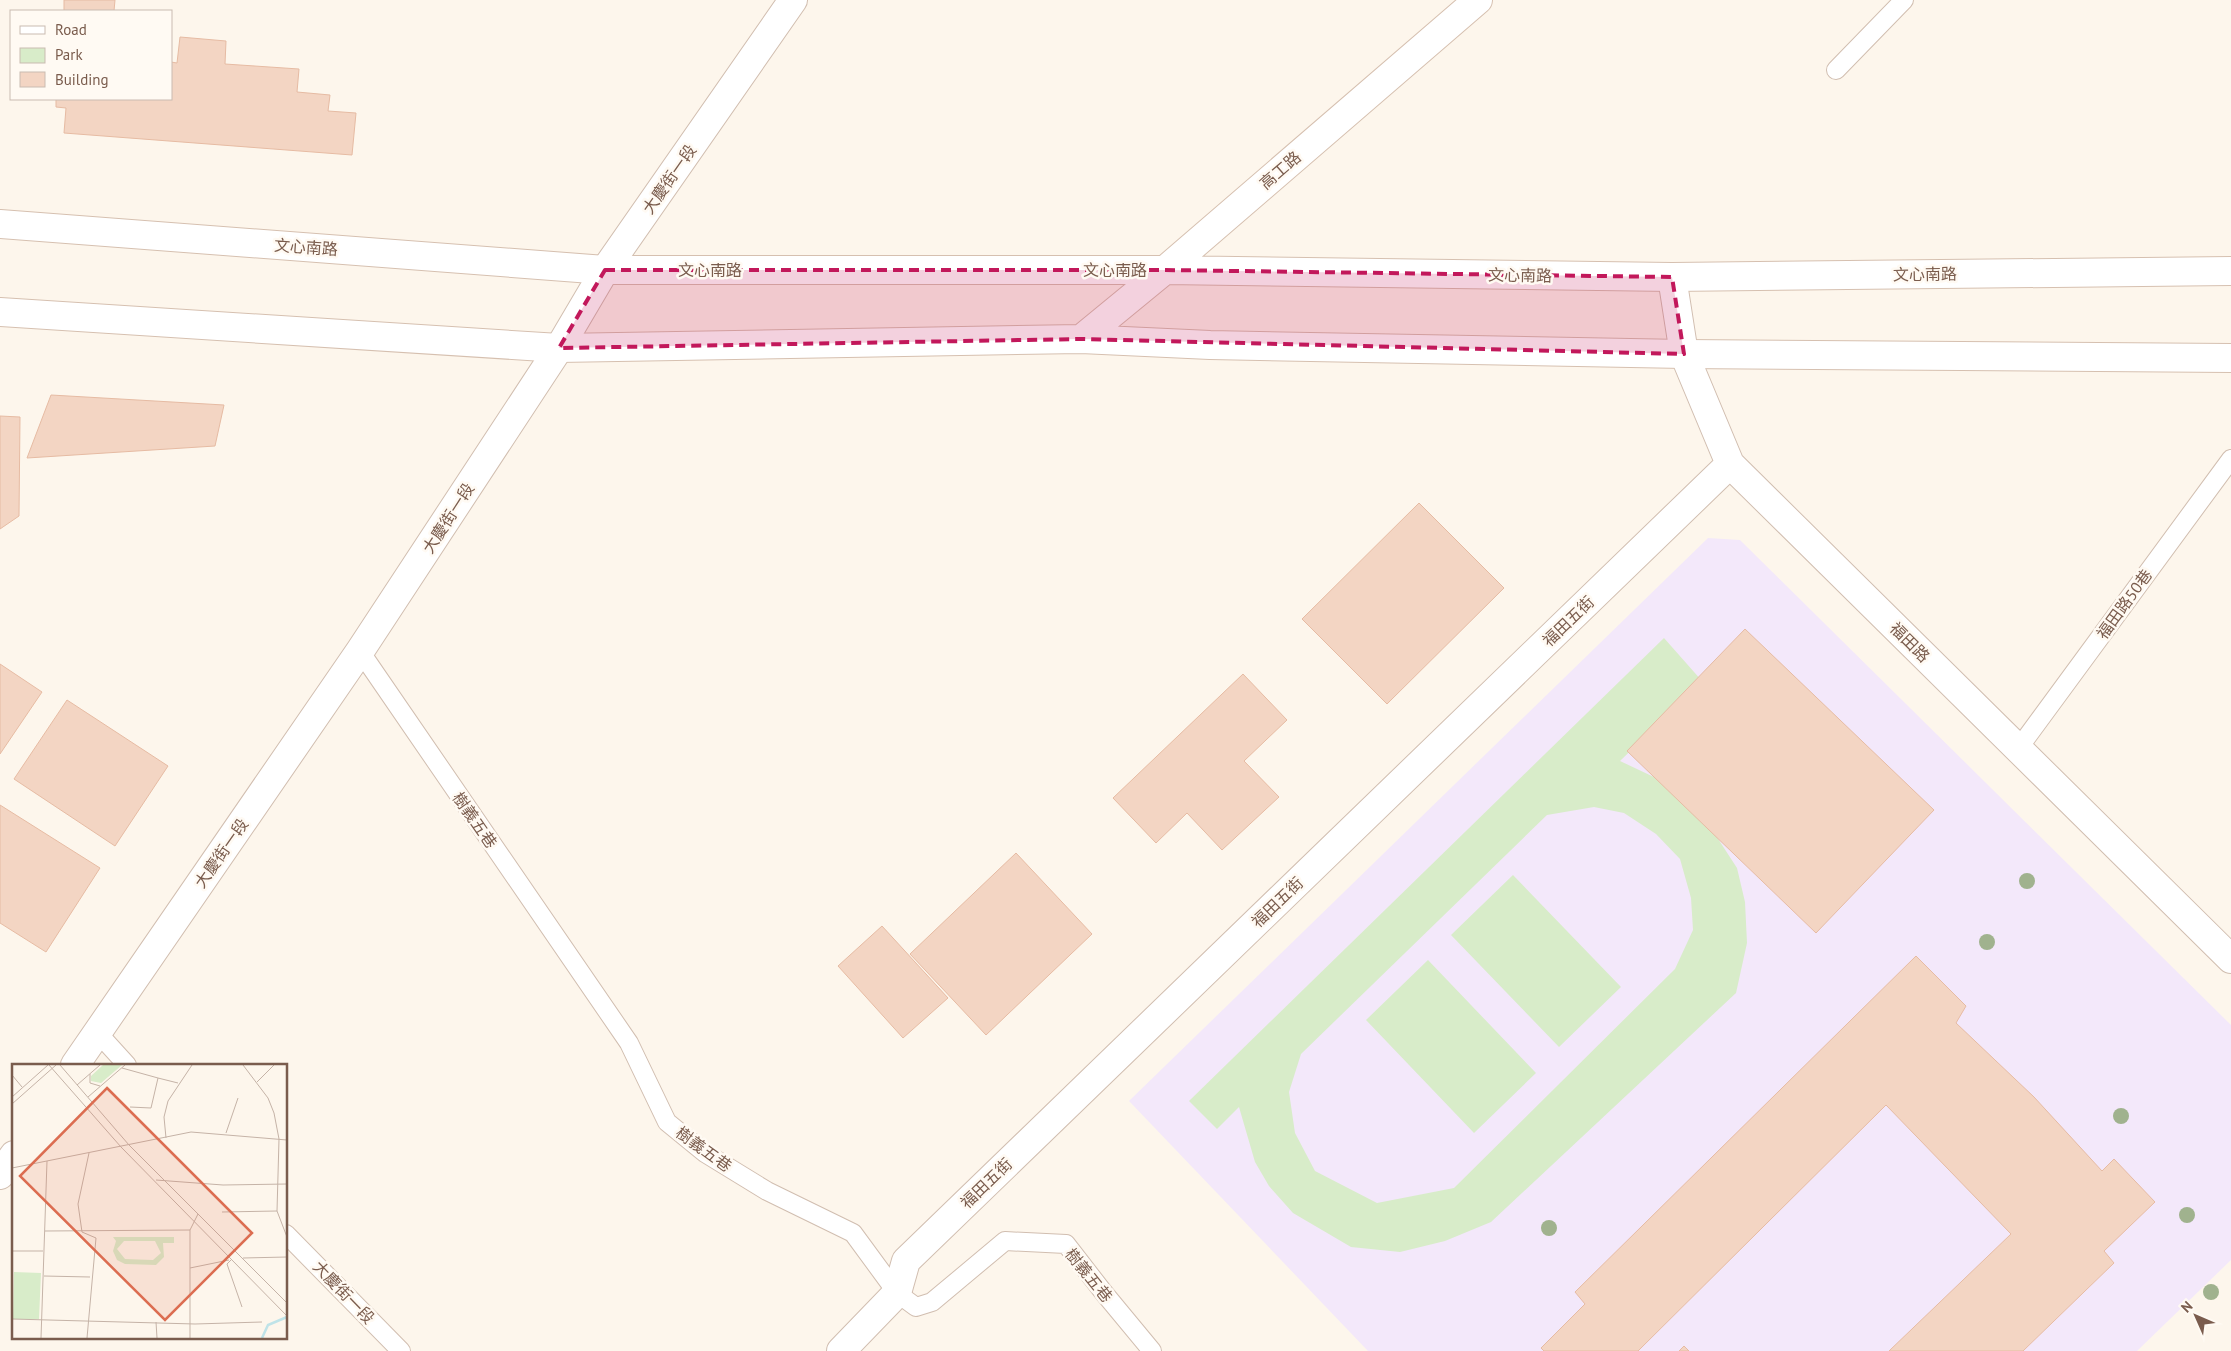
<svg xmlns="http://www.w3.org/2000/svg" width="2231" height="1351" font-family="'PT Sans','Noto Sans TC',sans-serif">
<rect width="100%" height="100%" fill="#fdf6ec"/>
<path fill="#f3e8fa" d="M1708 538 1740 540 2231 1025V1260L2137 1351H1368L1129 1101Z"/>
<path fill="#d8ecc9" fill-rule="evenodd" d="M1664 638 1702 681 1620 761 1656 778 1711 828 1737 868 1745 902 1747 943 1736 993 1491 1222 1445 1241 1400 1252 1351 1247 1293 1213 1269 1186 1255 1162 1239 1107 1217 1129 1189 1101ZM1594 807 1624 813 1656 834 1680 859 1691 898 1693 930 1675 969 1454 1188 1377 1203 1315 1171 1295 1133 1289 1092 1301 1054 1547 815Z
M1513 875 1621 987 1559 1047 1451 935Z
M1428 960 1536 1073 1474 1133 1366 1020Z"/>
<path fill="#f3d5c3" stroke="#e6bba3" d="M64 0H115L114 11H64Z
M180 37 226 41 225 64 299 69 297 92 330 95 328 111 356 113 352 155 64 133 66 108 56 107V99H171V62L177 63Z
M51 395 224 405 215 446 27 458Z
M0 416 20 417 19 516 0 529Z
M1419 503 1504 588 1387 704 1302 619Z
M1745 629 1934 810 1816 933 1627 751Z
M0 664 42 692 0 754Z
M1243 674 1287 720 1244 761 1279 797 1222 850 1187 813 1156 843 1113 798Z
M67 700 168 766 115 846 14 779Z
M0 805 100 868 46 952 0 923Z
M1016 853 1092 934 986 1035 910 954Z
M882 926 948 998 903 1038 838 966Z
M1916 956 1966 1006 1956 1023 2034 1097 2102 1171 2114 1159 2155 1202 2104 1251 2114 1263 2023 1351H1889L2011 1234 1886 1105 1638 1351H1544L1541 1348 1585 1304 1575 1292Z
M1684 1346 1689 1351H1679Z"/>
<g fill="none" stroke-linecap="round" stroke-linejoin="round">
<g stroke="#d1beb0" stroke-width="20">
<path id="lane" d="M1836 70 1904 0
M360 651 629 1043 667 1122 705 1153 767 1191 853 1233 897 1293 916 1307 932 1302 1005 1241 1066 1244 1104 1293 1152 1351
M2018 749 2231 459
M97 1032 127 1065
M286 1234 401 1351"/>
</g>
<g stroke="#d1beb0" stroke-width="30">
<path id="street" d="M1672 277 1684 354 1730 464 2231 959
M75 1065 360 651 559 348 605 270 793 0
M0 1175 14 1155
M841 1351 897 1293 906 1261 1730 464"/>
</g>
<g stroke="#d6c0b0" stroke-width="30">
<path id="secondary" d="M0 224 605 270H1165L1672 277 2231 271
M0 312 559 348 1081 339 1210 345 1684 354 2231 358
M1081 339 1165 270 1478 0"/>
</g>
<use href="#lane" stroke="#fff" stroke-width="18"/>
<use href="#street" stroke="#fff" stroke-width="28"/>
<use href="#secondary" stroke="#fff" stroke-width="28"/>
</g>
<g fill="#a0b28e">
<circle cx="2027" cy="881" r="8"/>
<circle cx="1987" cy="942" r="8"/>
<circle cx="2121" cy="1116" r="8"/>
<circle cx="2187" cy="1215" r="8"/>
<circle cx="1549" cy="1228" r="8"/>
<circle cx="2211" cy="1292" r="8"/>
</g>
<path fill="#c2185b" fill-opacity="0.2" stroke="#c2185b" stroke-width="4" stroke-dasharray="10 6" stroke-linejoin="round" d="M605 270H1165L1672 277 1684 354 1081 339 559 348Z"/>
<g text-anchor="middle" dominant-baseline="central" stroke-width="5" stroke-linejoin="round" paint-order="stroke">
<g font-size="16" fill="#7a5c4d" stroke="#fffaf3">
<text transform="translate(1280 170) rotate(-41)">高工路</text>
<text transform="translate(669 179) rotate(-55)">大慶街一段</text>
<text transform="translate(306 247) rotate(4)">文心南路</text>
<text x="710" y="270">文心南路</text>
<text x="1115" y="270">文心南路</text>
<text transform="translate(1925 274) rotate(-1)">文心南路</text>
<text transform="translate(1520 275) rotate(1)">文心南路</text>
<text transform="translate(448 518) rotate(-57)">大慶街一段</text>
<text transform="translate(2124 604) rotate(-54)">福田路50巷</text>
<text transform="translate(1568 621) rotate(-44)">福田五街</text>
<text transform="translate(1910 642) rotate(45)">福田路</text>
<text transform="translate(475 820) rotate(55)">樹義五巷</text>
<text transform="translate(221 853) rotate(-55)">大慶街一段</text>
<text transform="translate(1277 902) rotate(-44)">福田五街</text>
<text transform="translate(704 1149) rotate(36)">樹義五巷</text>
<text transform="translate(986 1183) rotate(-44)">福田五街</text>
<text transform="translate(1089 1275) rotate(51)">樹義五巷</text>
<text transform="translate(344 1292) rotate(46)">大慶街一段</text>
</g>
</g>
<g transform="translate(12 1064)">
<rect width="275" height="275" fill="#fdf6ec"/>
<path d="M91 1H110L89 19 79 17V12ZM101 173H162V179H151L152 193 144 201 113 200 105 196 101 187 104 177ZM112 177H143L149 189 141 196 113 195 105 185ZM2 208 29 209 27 255H1Z" fill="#d8ecc9" fill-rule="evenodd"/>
<path fill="none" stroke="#bfe3e8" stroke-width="2.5" d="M250 274 256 261 275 253"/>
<path fill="none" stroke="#c5b3a7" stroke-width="1" d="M37 1 109 83 275 252M48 1 117 81 275 239M231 1 256 34 262 49 267 75 265 147 275 173M110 4 146 14M78 10V19L88 22M0 11 10 23M245 18 262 1M65 21 88 1M0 33 36 1M76 33 113 1M0 40 44 1M118 43 139 44 146 14 166 19M214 69 226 34M154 74 152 53 156 37 180 1M0 104 179 68 275 76M144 116 211 121 275 120M210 148 265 147M33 167 178 166M0 187H31M231 194 275 193M220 195 215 200 230 243M178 204 217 196M32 212 78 213M0 255 183 260 250 258M144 258 145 274M29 274 35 97M75 274 84 174 70 168 66 140 77 89M178 274V166L186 150"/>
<path fill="#dc6d51" fill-opacity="0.15" stroke="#dc6d51" stroke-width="2.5" d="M95 24 240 169 153 256 8 112Z"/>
<rect width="275" height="275" fill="none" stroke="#7a5c4d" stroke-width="2.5"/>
</g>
<rect x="10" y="10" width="162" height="90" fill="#fffaf3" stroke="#cabbb1"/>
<rect x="20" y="26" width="25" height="8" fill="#ffffff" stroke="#cabbb1"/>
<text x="55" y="35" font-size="15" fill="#7a5c4d">Road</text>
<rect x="20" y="48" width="25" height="15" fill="#d8ecc9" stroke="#cabbb1"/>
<text x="55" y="60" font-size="15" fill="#7a5c4d">Park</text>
<rect x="20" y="72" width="25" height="15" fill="#f3d5c3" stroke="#cabbb1"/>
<text x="55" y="85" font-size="15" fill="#7a5c4d">Building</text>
<g transform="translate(2196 1316) rotate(315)" stroke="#fffaf3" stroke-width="4" paint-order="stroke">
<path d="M0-4L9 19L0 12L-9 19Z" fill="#7a5c4d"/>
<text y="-8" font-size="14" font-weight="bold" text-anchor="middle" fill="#7a5c4d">N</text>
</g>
</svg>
